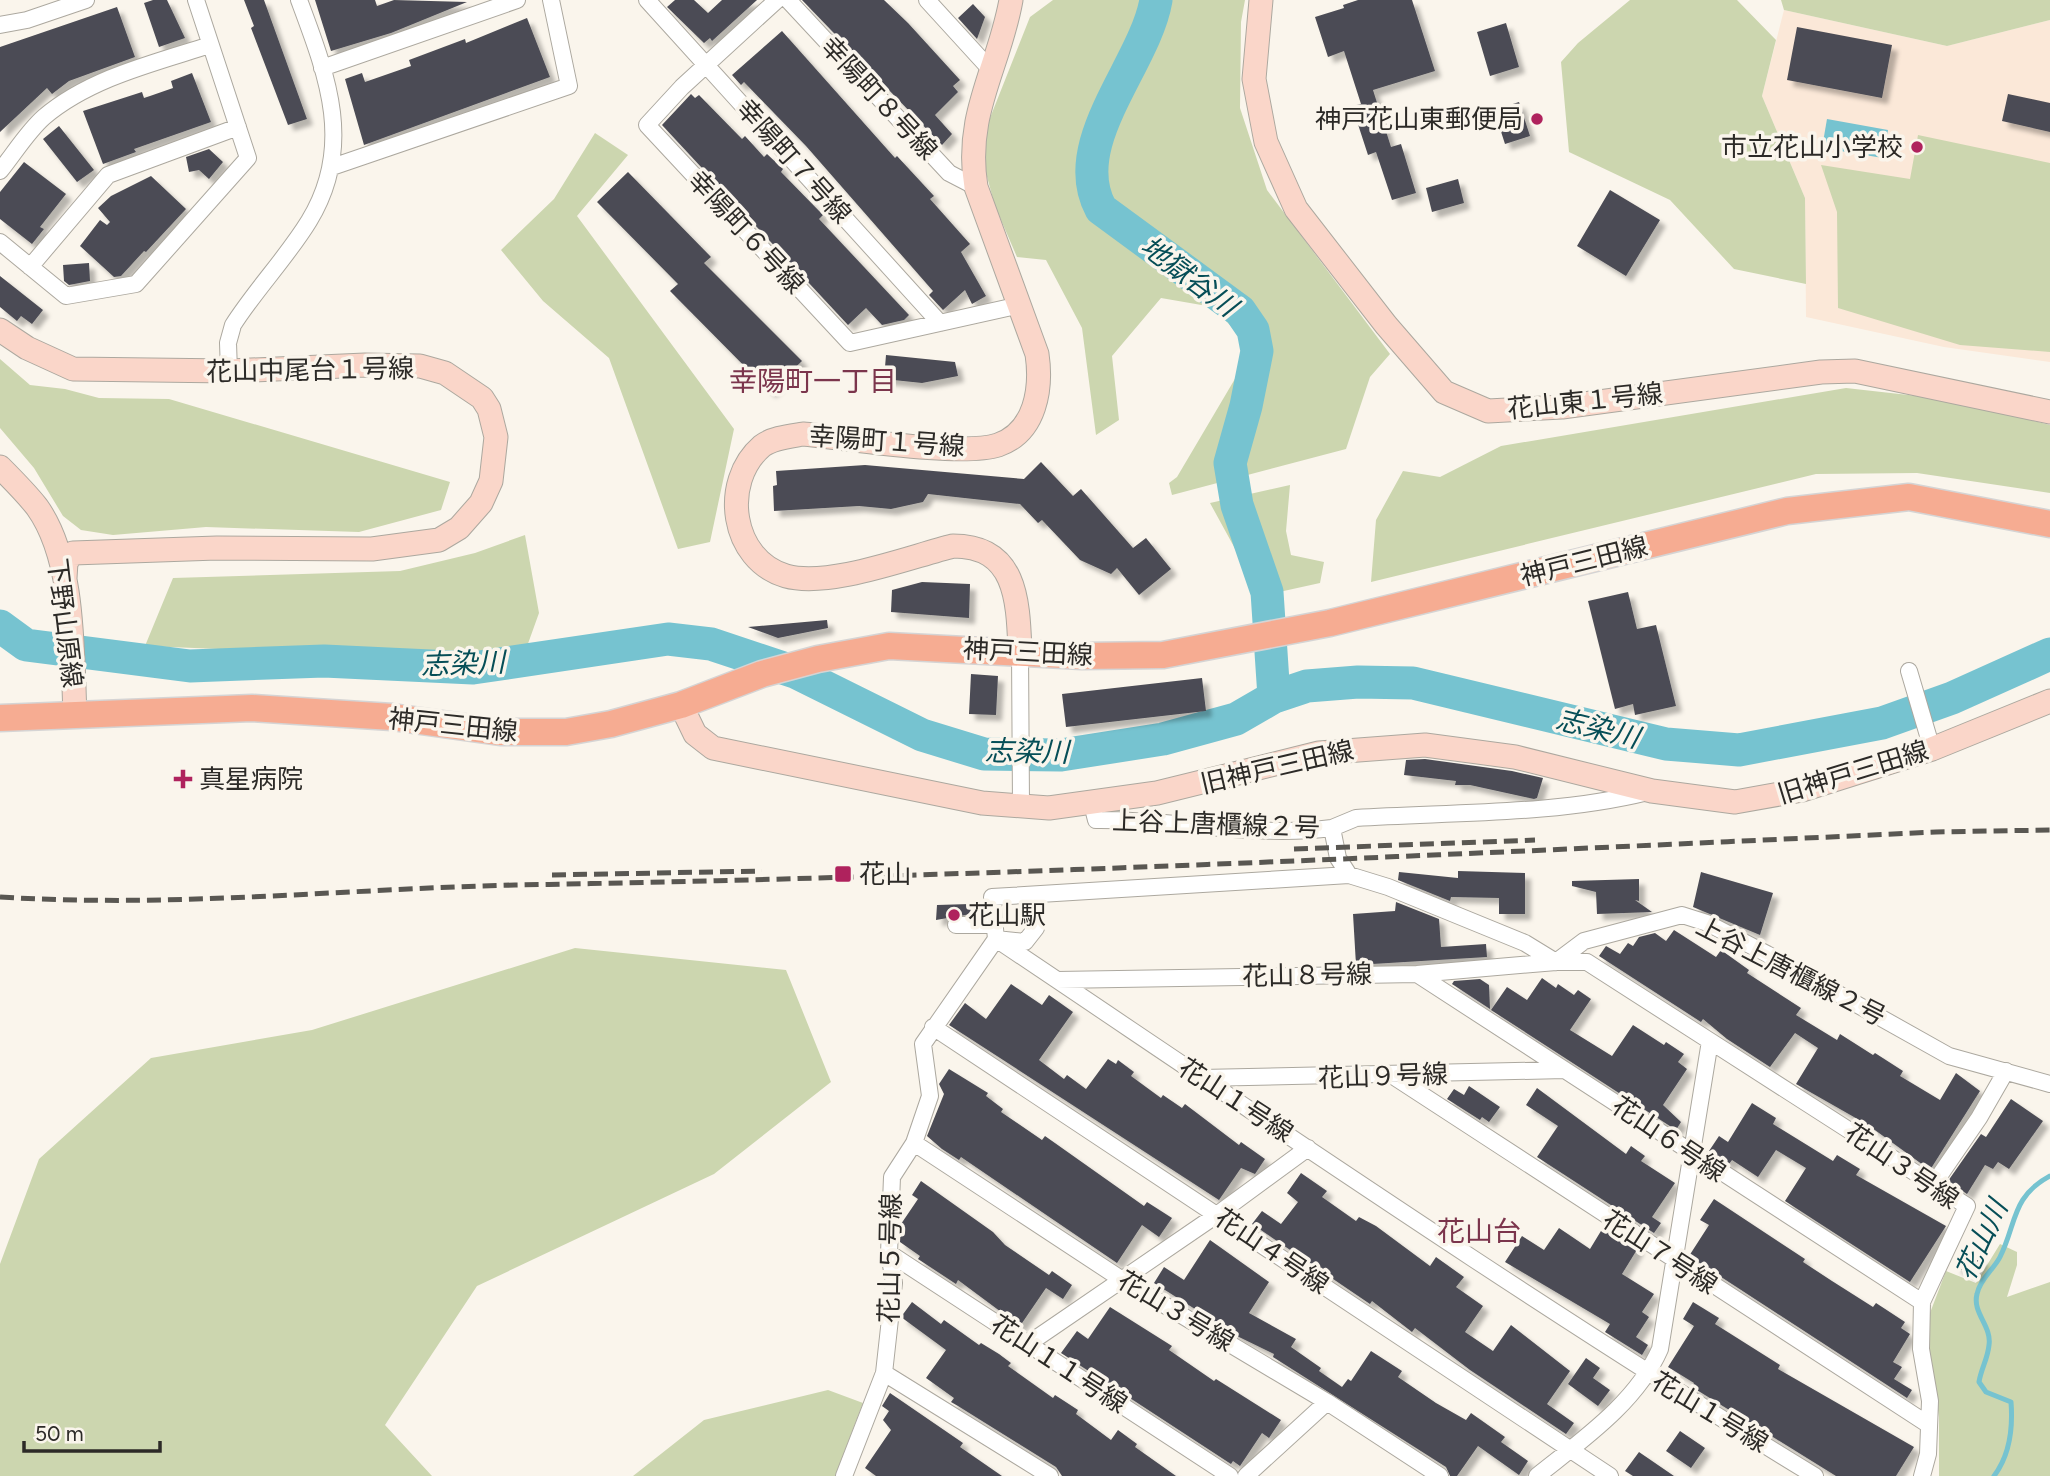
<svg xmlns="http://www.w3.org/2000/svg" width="2050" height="1476" font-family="Figtree,'Noto Sans JP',sans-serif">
<defs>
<filter id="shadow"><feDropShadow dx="6" dy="6" stdDeviation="2" flood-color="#0004"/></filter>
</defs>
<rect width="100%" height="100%" fill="#faf5ec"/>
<path fill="#fbe8d8" d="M1784 10 1947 46 2050 20V362L1944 347 1806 317 1805 198 1762 96Z"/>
<path fill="#ccd6af" d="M1053 0H1245L1241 22 1240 108 1267 190 1390 354 1370 377 1346 449 1172 495 1169 483 1177 477 1239 372 1245 341 1213 307 1161 298 1112 356 1119 420 1096 435 1082 328 1046 260 1017 257 995 206 983 162 988 123 1030 17Z
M1630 0H1737L1776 40 1762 96 1805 198 1806 284 1734 269 1670 200 1569 152 1561 62 1578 43Z
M1781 0H2050V20L1947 46 1784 10Z
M595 133 628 155 577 216 734 429 710 542 678 549 609 358 543 301 501 250 554 199Z
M1918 135 2050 163V352L1960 345 1838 308 1837 212 1821 165 1910 179Z
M0 359 30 385 65 389 99 398 169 399 450 482 441 510 359 532 206 527 113 535 81 530 63 516 34 468 0 428Z
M1846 388 1944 399 2050 425V493L1917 473 1816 474 1371 582 1376 520 1403 471 1440 477 1501 446Z
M1290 485 1286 531 1291 555 1324 562 1320 583 1261 596 1210 503Z
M525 535 539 613 525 652 391 656 145 646 173 578 400 571 475 553Z
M575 948 786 970 831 1082 714 1174 477 1286 385 1425 432 1476H0V1264L39 1159 151 1058 312 1030Z
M2000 1244 2017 1252V1265L2007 1297 2050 1282V1476H1939V1417L1925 1326 1946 1271 1976 1283Z
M828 1390 863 1403 835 1476H633L704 1420Z"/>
<path fill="#76c3d0" d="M1827 119 1888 130 1883 158 1822 148Z"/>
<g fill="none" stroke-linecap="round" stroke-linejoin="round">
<path stroke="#76c3d0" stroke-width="5" d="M1994 1476C2010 1455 2013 1428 2011 1402L1986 1392 1979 1382C1981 1369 1988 1358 1989 1345 1992 1326 1972 1313 1977 1294 1980 1279 1994 1269 2000 1257 2017 1223 2011 1197 2050 1176"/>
<path stroke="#76c3d0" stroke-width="33" d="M1156 0C1145 65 1065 143 1101 209L1240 311 1253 330 1257 351 1246 406 1230 463 1237 505 1267 592 1274 697
M0 626 26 645 190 666 324 661 473 668 668 639 711 644 795 672 922 735 984 754 1061 755 1163 739 1236 719 1274 697 1307 686 1358 682 1413 683 1666 744 1739 750 1882 723 1952 698 2050 654"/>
</g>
<path fill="#4c4c54" filter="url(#shadow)" d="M153 0H167L185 38 159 47 144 3Z
M244 0H264L307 119 288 125 251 28 254 26Z
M315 0H375L377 6 394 0 467 2 391 33 331 51Z
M675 0H694L708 13 722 0H757L712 41 710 38 704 43 667 7Z
M802 0H884L908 23 960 80 953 86 958 92 935 115 952 134 942 145Z
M1358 0H1412L1435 71 1373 90 1391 147 1401 144 1416 193 1392 200 1376 152 1368 155 1352 106 1361 104 1344 51 1328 57 1315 17 1344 8 1343 5Z
M973 4 985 17 977 39 958 18Z
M117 7 135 57 69 81 52 94 47 88 0 132V47Z
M527 18 550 77 364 145 345 79 362 73 365 82 411 66 409 60 465 39 466 43Z
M1506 23 1519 67 1490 76 1477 32Z
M1797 27 1892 45 1882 98 1787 80Z
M782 31 895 158 897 156 934 196 930 199 970 244 961 252 986 296 972 304 965 290 943 310 929 295 933 291 806 146 744 82 741 85 732 75Z
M192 73 211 122 134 149 136 152 103 164 83 111 142 92 144 98 150 96 173 88 171 81Z
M691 94 695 98 699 95 742 139 745 136 764 157 767 154 783 169 781 172 823 215 819 219 909 315 904 320 882 325 866 308 848 325 662 125Z
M2008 94 2050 103V132L2002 121Z
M1519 102 1530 136 1505 144 1494 110Z
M59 126 94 170 77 182 43 139Z
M209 149 223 162 209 179 199 170 189 172 186 157Z
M24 162 66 194 40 227 44 229 32 244 0 219V192Z
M628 172 711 257 704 263 802 361 770 392 670 291 678 284 597 202Z
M151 176 186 209 146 252 144 251 121 276 114 277 80 246 100 220 107 225 110 222 98 208 111 196Z
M1458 179 1464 203 1432 212 1426 188Z
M1610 190 1660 220 1626 276 1577 246Z
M89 263 90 281 69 285 64 281 63 265Z
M0 276 43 310 32 324 21 316 17 321 0 307Z
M886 355 955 362 958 376 922 383 884 379Z
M1041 462 1073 496 1081 489 1133 548 1146 538 1171 569 1139 595 1117 568 1111 574 1080 560 1042 520 1038 523 1020 504 928 494 923 502 891 509 859 506 774 511 773 486 777 485 776 471 865 465 1024 479Z
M922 582 970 584 969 618 891 612 892 590Z
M1628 592 1637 629 1656 625 1676 706 1635 715 1633 704 1615 709 1588 601Z
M827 620 828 628 778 638 748 627Z
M971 674 998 676 996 715 969 714Z
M1202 678 1206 711 1066 727 1062 694Z
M1425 759 1512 771 1543 778 1537 798 1534 799 1470 785H1455L1456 781 1404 775 1406 760Z
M1458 871 1525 873V914H1499V898L1451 897 1450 901 1398 880 1399 872 1458 878Z
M1701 872 1773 893 1760 935 1693 907Z
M1639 879V901L1635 900 1652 912 1597 914 1596 892 1572 886V881Z
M1396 902 1439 919 1441 947 1486 944 1487 957 1356 965 1353 914 1395 911Z
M970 904 971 914 936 920 937 905Z
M1674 930 1716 957 1721 950 1749 970 1747 973 1801 1008 1796 1015 1837 1040 1840 1034 1873 1055 1875 1053 1903 1071 1900 1076 1940 1100 1956 1073 1980 1091 1930 1170 1868 1125 1796 1084 1818 1048 1795 1033 1770 1067 1727 1039 1703 1019 1701 1022 1599 956 1606 946 1620 954 1628 943 1633 946 1639 937 1655 933 1666 941Z
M1542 978 1556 988 1558 984 1574 995 1578 990 1591 999 1570 1030 1612 1056 1633 1025 1664 1045 1666 1042 1684 1054 1678 1062 1687 1069 1663 1105 1681 1122 1676 1130 1491 1010 1507 987 1527 1000Z
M1480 979 1489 985 1490 1009 1452 984 1454 981Z
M1011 984 1042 1005 1049 995 1073 1012 1039 1060 1064 1079 1067 1075 1086 1089 1108 1059 1116 1064 1118 1060 1134 1072 1131 1076 1161 1098 1163 1095 1182 1108 1185 1104 1239 1145 1241 1142 1265 1159 1255 1174 1241 1168 1219 1200 949 1025 965 1003 986 1019Z
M949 1069 988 1093 986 1096 1003 1109 1001 1112 1042 1140 1045 1136 1144 1206 1147 1202 1172 1218 1159 1237 1142 1225 1117 1263 961 1157 959 1160 942 1149 927 1136 944 1094 939 1084Z
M1469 1086 1500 1107 1489 1122 1482 1117 1480 1120 1447 1099 1454 1089 1464 1095Z
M1537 1088 1626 1154 1631 1146 1645 1156 1641 1161 1675 1183 1652 1217 1661 1223 1654 1233 1537 1157 1558 1126 1526 1105Z
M2011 1099 2043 1121 2009 1169 1998 1162 1993 1169 1985 1165 1967 1194 1948 1181 1981 1134 1986 1137Z
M1752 1103 1776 1118 1773 1124 1833 1161 1837 1155 1860 1169 1856 1175 1946 1226 1910 1282 1785 1201 1806 1168 1776 1150 1758 1177 1732 1160 1729 1164 1709 1151 1719 1136 1728 1142Z
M1301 1173 1327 1191 1322 1197 1356 1221 1359 1217 1376 1226 1430 1266 1436 1257 1464 1277 1456 1287 1483 1306 1465 1332 1493 1351 1511 1325 1570 1371 1547 1404 1574 1423 1566 1434 1470 1370 1415 1328 1412 1332 1372 1301 1370 1304 1252 1224 1262 1211 1281 1224 1298 1202 1287 1193Z
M921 1181 993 1232 1005 1245 1049 1275 1052 1271 1072 1285 1063 1299 1046 1288 1020 1326 958 1280 956 1284 918 1259 920 1256 900 1242 901 1224 918 1199 912 1195Z
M1714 1199 1805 1259 1803 1262 1832 1281 1873 1307 1876 1303 1905 1322 1901 1328 1910 1334 1893 1362 1902 1367 1894 1379 1912 1390 1907 1398 1689 1256 1709 1225 1700 1220Z
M1604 1226 1638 1248 1622 1274 1654 1294 1642 1312 1649 1317 1636 1337 1648 1345 1642 1355 1605 1332 1610 1324 1505 1262 1522 1236 1544 1250 1559 1228 1590 1249Z
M1210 1240 1269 1282 1249 1313 1296 1339 1291 1347 1321 1368 1319 1371 1342 1387 1348 1379 1351 1381 1371 1351 1402 1371 1398 1377 1436 1403 1466 1420 1471 1413 1505 1437 1501 1442 1528 1461 1519 1475 1478 1446 1457 1476H1450L1446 1467 1273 1357 1274 1354 1239 1337 1154 1283 1164 1267 1184 1280Z
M1962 1251 1983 1260 1976 1276 1955 1267Z
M912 1302 941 1324 944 1320 979 1345 981 1343 999 1354 1011 1363 1008 1366 1053 1398 1055 1395 1078 1410 1076 1414 1111 1440 1118 1430 1137 1444 1135 1447 1176 1476H1062L1056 1467 958 1406 951 1402 954 1398 926 1378 946 1350 901 1317Z
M1693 1302 1719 1318 1715 1324 1780 1365 1778 1369 1914 1447 1896 1476H1836L1692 1387 1694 1383 1668 1367 1694 1326 1683 1319Z
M1110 1307 1172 1346 1169 1350 1214 1381 1216 1379 1281 1420 1269 1438 1262 1433 1240 1466 1233 1461 1231 1464 1061 1353 1077 1331 1088 1339Z
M1586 1358 1600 1368 1593 1378 1610 1390 1598 1406 1568 1384Z
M890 1393 963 1443 960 1447 1002 1476H876L865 1468 891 1430 883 1420 889 1411 882 1406Z
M1680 1431 1705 1448 1691 1468 1666 1451Z
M1639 1452 1674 1476H1633L1625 1471Z"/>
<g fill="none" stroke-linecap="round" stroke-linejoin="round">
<g stroke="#aca89f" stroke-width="18">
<path id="street" d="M647 0 940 323
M777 0 682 87 647 125 850 343 1020 305
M788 0 949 173 976 187
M927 0 990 69
M0 25 27 20 86 0
M322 68 517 0
M332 167 569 86 551 0
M0 171C14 154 27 132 44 117 90 78 154 63 210 45
M0 242 66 296 136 284 248 158 196 0
M30 267 108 175 238 127
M229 371 228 343 233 325C256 289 287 257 309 221 355 146 327 75 299 0
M1020 651 1021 806
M1909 671 1932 749
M1092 804 1096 820C1175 819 1254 838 1332 828L1338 858 1349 875 1388 887 1525 943 1556 962 1584 941 1682 915 1707 923 1767 954 1949 1056 2050 1084
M1332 828 1356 818C1452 812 1555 815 1648 792
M1349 875 992 897 996 939C1267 1121 1536 1306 1815 1476
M956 925H993
M1417 974 1922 1302
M1057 980 1417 974 1556 962H1587L1710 1041 1660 1349C1637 1402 1582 1440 1537 1476
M933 1027 1610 1476
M1710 1041 1967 1206 1922 1302 1921 1349 1930 1401 1928 1454 1922 1476
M1393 1076 1929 1425
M1201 1078 1565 1070
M914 1143 1121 1279 1327 1402 1440 1476
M1933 1185 1979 1118 2006 1071
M889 1253 1230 1476
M1028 1344 1218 1214 1308 1148
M884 1373 1050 1476
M844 1476 884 1373 894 1283 889 1253 892 1177 914 1143 930 1096 923 1044 996 939 1025 942 1036 928 1033 896
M1246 1476 1327 1402"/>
</g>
<g stroke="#aca89f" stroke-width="25">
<path id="secondary" d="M1011 0C999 68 964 114 976 187L1037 354C1042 388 1036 432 998 445 961 457 846 438 803 434 791 436 772 438 762 446 720 482 731 560 786 576 829 588 909 557 953 546 1017 546 1018 601 1020 651
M1261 0 1254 79 1266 142 1296 209 1386 325 1444 392 1488 411 1562 407 1821 372 1855 371 2050 412
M0 330 27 348 73 369 229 371 365 365 420 366 445 373 482 398 489 409 496 437 491 481 481 503 459 528 439 540 372 549 217 548 73 553 66 562 65 578
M0 467C13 480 26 493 37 507 75 560 72 651 75 714
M681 705 695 734 713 748 982 803 1049 808 1157 793 1319 753 1425 745 1515 757 1652 791 1735 802 1802 790 1932 749 2050 701"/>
</g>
<g stroke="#d5d4d4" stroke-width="29">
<path id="primary" d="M0 718 252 708 392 717 500 732H566L611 724 681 705 762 674 818 659 889 646 1082 656 1163 655 1330 623 1787 511 1909 497 2050 524"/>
</g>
<use href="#street" stroke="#fff" stroke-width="16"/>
<use href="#secondary" stroke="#fad6c9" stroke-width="23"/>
<use href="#primary" stroke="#f6ac92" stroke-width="26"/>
<path stroke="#595752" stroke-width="5" stroke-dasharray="14 7" stroke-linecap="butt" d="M1294 849 1535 840
M552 875 762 871
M0 897C172 908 343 889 515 885 989 877 1462 854 1936 832L2050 830"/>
</g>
<g fill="#af225d" stroke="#faf5ec" stroke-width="2.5">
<circle cx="1537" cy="119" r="7"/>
<circle cx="1917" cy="147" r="7"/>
<path d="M179.5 768.5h7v7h7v7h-7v7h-7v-7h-7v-7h7z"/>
<rect x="834" y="865" width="18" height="18" rx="3.5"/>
<circle cx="954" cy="915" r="7"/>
</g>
<g text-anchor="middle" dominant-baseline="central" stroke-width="7" stroke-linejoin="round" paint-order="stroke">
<g font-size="26" fill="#2c2a27" stroke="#faf5ec">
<text transform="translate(879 98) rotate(47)">幸陽町８号線</text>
<text transform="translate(794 161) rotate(48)">幸陽町７号線</text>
<text transform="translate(746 232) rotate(47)">幸陽町６号線</text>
<text transform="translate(310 370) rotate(-1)">花山中尾台１号線</text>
<text transform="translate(1585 401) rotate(-6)">花山東１号線</text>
<text transform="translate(887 441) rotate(4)">幸陽町１号線</text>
<text transform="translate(1584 561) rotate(-14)">神戸三田線</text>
<text transform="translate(65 623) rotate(83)">下野山原線</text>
<text transform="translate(1028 652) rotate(3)">神戸三田線</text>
<text transform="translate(453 725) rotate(6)">神戸三田線</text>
<text transform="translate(1277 767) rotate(-13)">旧神戸三田線</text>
<text transform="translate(1853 772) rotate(-17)">旧神戸三田線</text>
<text transform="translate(1216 824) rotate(2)">上谷上唐櫃線２号</text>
<text transform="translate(1791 971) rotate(27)">上谷上唐櫃線２号</text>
<text transform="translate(1307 975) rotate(-1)">花山８号線</text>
<text transform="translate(1383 1076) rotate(-2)">花山９号線</text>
<text transform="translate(1236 1100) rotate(33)">花山１号線</text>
<text transform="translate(1669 1139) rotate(34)">花山６号線</text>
<text transform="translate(1902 1166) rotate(34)">花山３号線</text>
<text transform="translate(1272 1251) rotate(34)">花山４号線</text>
<text transform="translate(1660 1252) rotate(33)">花山７号線</text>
<text transform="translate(890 1258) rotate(-89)">花山５号線</text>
<text transform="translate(1176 1311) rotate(31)">花山３号線</text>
<text transform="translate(1059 1364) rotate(33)">花山１１号線</text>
<text transform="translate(1710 1412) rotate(31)">花山１号線</text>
</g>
<g font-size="26" fill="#2c2a27" stroke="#faf5ec" text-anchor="start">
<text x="1523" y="119" text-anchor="end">神戸花山東郵便局</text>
<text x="1903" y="147" text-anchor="end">市立花山小学校</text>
<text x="199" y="779">真星病院</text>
<text x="859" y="874">花山</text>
<text x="968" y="915">花山駅</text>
</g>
<g font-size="28" font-style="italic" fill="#064e57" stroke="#faf5ec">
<text transform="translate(1189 276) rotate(37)">地獄谷川</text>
<text transform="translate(463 663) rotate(-2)">志染川</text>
<text transform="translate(1598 728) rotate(14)">志染川</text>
<text transform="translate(1027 751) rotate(1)">志染川</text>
<text transform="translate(1981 1240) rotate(-65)">花山川</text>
</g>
<g font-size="28" fill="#7b354c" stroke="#faf5ec">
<text x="813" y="381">幸陽町一丁目</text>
<text x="1479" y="1231">花山台</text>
</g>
</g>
<path d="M24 1441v10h136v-10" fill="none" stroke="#2c2a27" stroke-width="3.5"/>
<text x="35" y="1441" font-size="21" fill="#2c2a27" stroke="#faf5ec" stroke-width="5" paint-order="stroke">50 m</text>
</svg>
